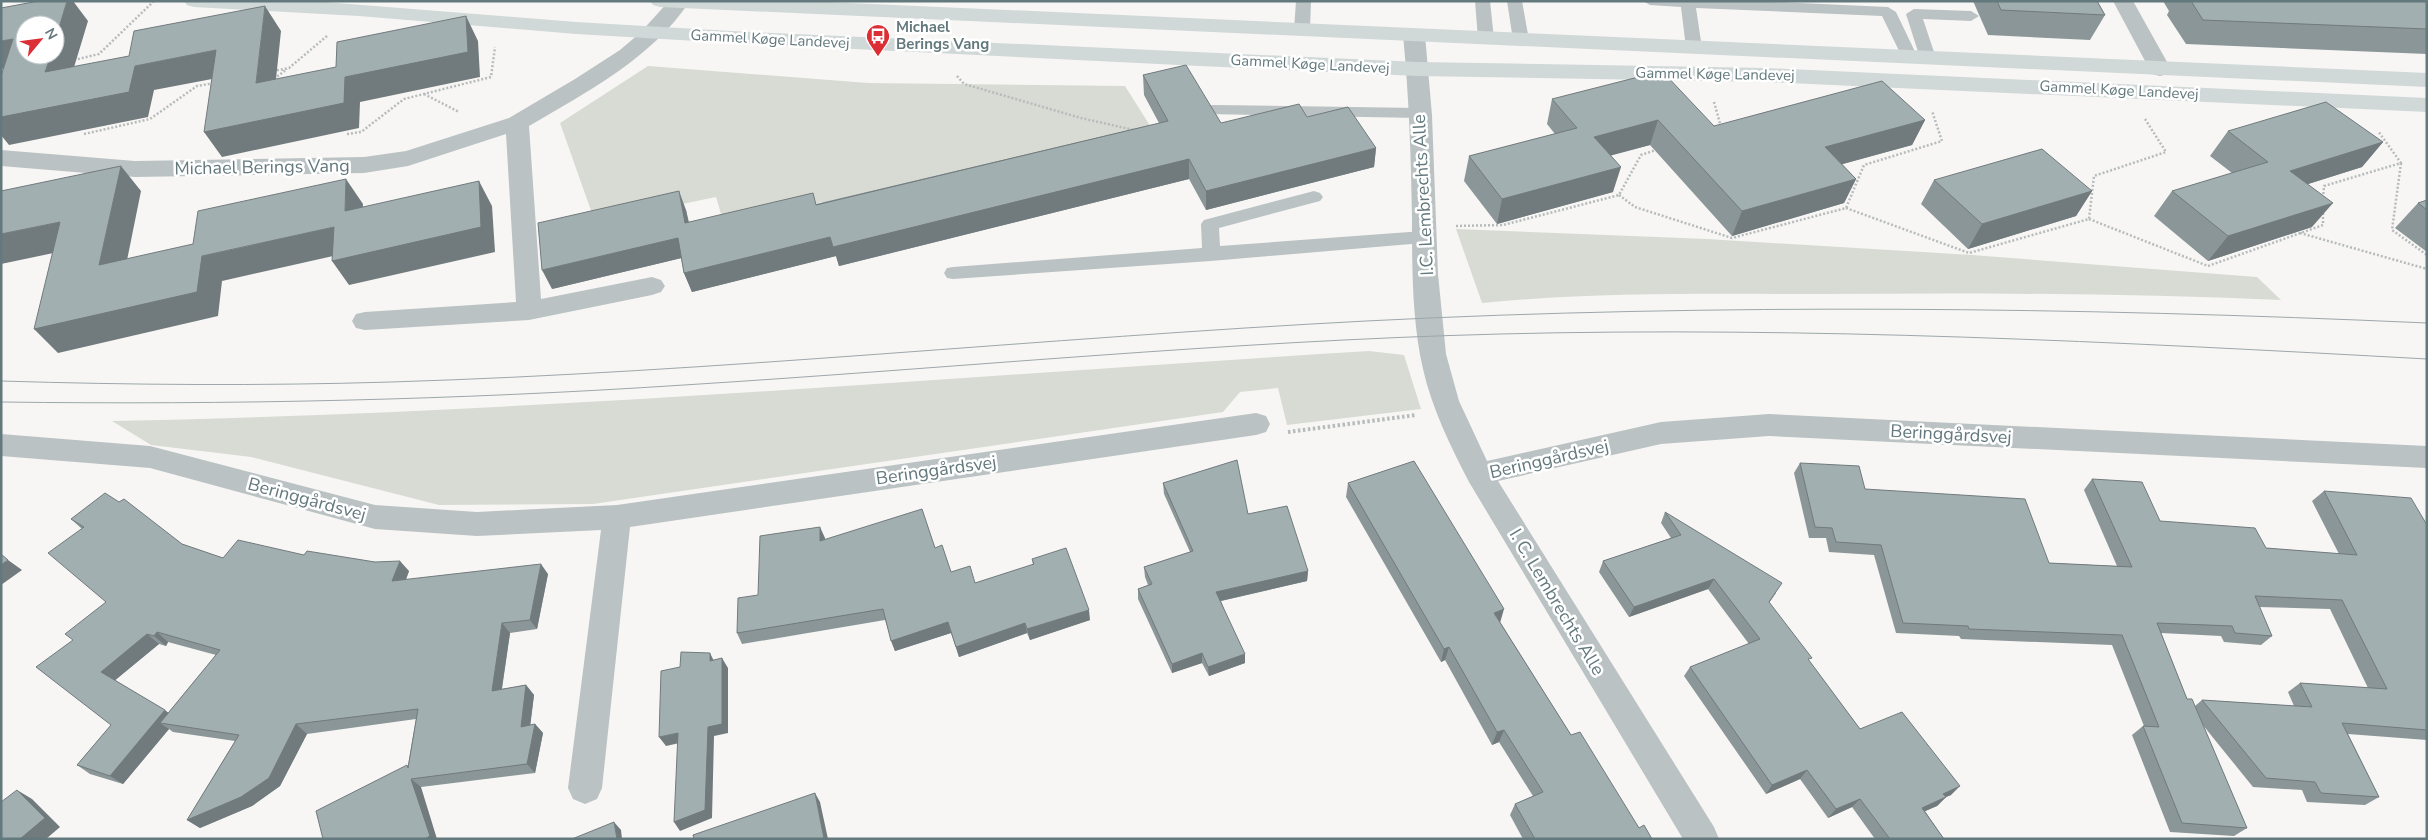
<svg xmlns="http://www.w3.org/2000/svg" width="2428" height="840" font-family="'Nunito Sans',sans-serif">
<rect width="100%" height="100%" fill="#f7f6f4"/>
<path fill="#d8dbd3" d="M648 66 868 83 1125 86 1154 132 842 207 822 202 724 224 716 197 595 222 560 123Z
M1456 229 1707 239 1972 255 2257 277 2281 300C2126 293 1970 293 1815 294 1704 294 1592 292 1482 303Z
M1369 351 1404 355 1421 409 1287 425 1278 388 1240 392 1223 412 593 504 439 505 251 457 151 445 112 421C532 413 950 377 1369 351Z"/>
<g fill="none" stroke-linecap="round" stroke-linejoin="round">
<path stroke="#b6bbbc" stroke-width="2.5" stroke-dasharray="2 2" stroke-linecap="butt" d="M74 60 99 54 154 1
M273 71 289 68 327 36
M957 76 964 84 1081 118 1134 130
M274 79 287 69
M424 94 459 112
M1714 102 1721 127
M84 134 150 119 197 86 215 83
M347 134 361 132 404 99 491 77 495 47
M2401 163 2392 230 2427 255
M1619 195 1635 207 1732 238 1846 208 1864 165 1942 141 1932 111
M2323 198 2324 186 2401 163 2378 131
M1846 208 1969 253 2089 219 2094 176 2166 152 2145 119
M2089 219 2208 266 2323 225V212
M1456 226 1503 225 1619 195 1641 155 1659 149
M2300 233 2427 269"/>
<path stroke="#b6bbbc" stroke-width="4" stroke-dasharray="2.5 2.5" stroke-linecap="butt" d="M1288 432 1416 415"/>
<path fill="#bbc2c3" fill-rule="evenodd" d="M1296 1H1311L1310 30 1307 33 1302 35 1294 30Z
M1475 1H1490L1494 39 1491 42 1486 44 1478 39Z
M1507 1H1522L1529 40 1526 43 1521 45 1513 40Z
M1643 1H1753L1888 7 1896 12 1918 58 1916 61H1904L1882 16 1696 8 1702 48 1694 53 1686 48 1681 7 1650 5Z
M1914 9 1971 11 1979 16 1971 21 1923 19 1936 58 1928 63 1920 58 1906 14Z
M1213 105 1419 108 1425 109 1427 113 1425 117 1419 118 1207 114 1205 110 1207 106Z
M1314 191 1320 193 1323 197 1320 201 1219 228 1220 246 1423 231 1429 233 1432 237 1429 241 1423 243 1211 261 953 279 947 278 944 273 947 268 953 267 1202 248 1201 224 1204 220Z"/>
<path fill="#bbc2c3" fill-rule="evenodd" d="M669 1H690C651 59 587 92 529 126L541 299 652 277 661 280 665 286 661 292 652 295 529 320 365 330 356 328 352 321 356 314 365 312 516 302 506 134 408 166 364 173 135 177 1 166V150L135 161 364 157 406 151 509 118 575 79 620 50 640 33Z
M2113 1H2133L2171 69 2168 74 2160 76 2152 74Z
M1414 29 1421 31 1425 35 1432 115 1438 274 1446 354 1459 401 1487 461 1661 422 1769 414 2427 446V468L1769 436 1661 444 1498 481 1714 827 1719 839H1683L1469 482C1451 447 1432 409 1423 369 1412 321 1412 268 1412 218 1411 157 1409 96 1403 35L1407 31Z
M1256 413 1266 416 1270 424 1266 432 1256 435 630 527 602 788 597 799 585 804 573 799 568 788 601 530 477 536 375 529 150 468 1 456V434L150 446 375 505 477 512 617 505Z"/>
<path fill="#d1d8d8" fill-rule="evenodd" d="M184 1H312L576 22 731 31 1418 62 1766 68 2427 98V112L1766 82 1418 76 1199 66 731 43 576 34 359 16 194 7 187 5Z
M650 1H805L2427 73V87L660 7 653 5Z"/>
<path stroke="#9da7aa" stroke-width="1" d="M1 381C131 385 261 386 391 382 717 372 1041 338 1366 321 1719 303 2073 307 2427 323
M1 402C229 405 456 400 684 385 956 368 1228 341 1500 334 1809 326 2118 342 2427 359"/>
</g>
<path fill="#8b9698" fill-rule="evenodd" d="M1973 1H2097L2105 15 2090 40 1988 35Z
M2163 1H2427V54L2186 44 2167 15 2169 11Z
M1143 75 1221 123 1307 117 1376 148 1374 167 1206 210 1189 179 839 266 836 256 692 292 684 273 681 258 552 289 686 210 689 222 816 204 1159 123 1144 95Z
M1552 99 1714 126 1925 120 1912 145 1842 164 1856 179 1844 203 1732 236 1650 145 1611 155 1613 192 1497 224 1464 181 1469 156 1555 134 1547 124Z
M2228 131 2383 142 2362 167 2308 184 2312 227 2208 261 2154 216 2172 191 2232 173 2210 156Z
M1934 180 2092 191 2076 216 1968 249 1921 204Z
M2427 200V252L2395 228 2418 203Z
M1800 463 2049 563 2117 566 2084 490 2092 479 2160 521 2266 548 2339 554 2312 501 2324 491 2427 525V740L2348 734 2379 797 2365 805 2307 802 2302 790 2253 787 2202 724 2247 828 2234 836 2170 832 2132 735 2143 726H2144L2112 645 1961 639 1959 636 1896 633 1874 555 1829 552 1826 538H1809L1794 473ZM2259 607 2330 609 2368 688 2300 683 2288 692 2294 706 2202 700 2195 706 2187 699 2161 633 2221 636 2224 642 2261 645 2272 636Z
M1163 483 1248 514 1308 571 1307 581 1221 601 1245 663 1209 676 1202 663 1172 673 1138 599V589L1148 585 1145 577 1144 567 1190 552 1164 494Z
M1348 483 1500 622 1571 735 1639 828 1652 839H1523L1510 815 1515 804 1533 796 1499 742 1492 745 1445 660 1441 662 1346 497Z
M1665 512 1776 593 1769 603 1809 661 1860 729 1951 795 1946 797 1937 806 1925 811 1944 839H1875L1852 807 1828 818 1800 779 1766 794 1684 676 1690 667 1749 644 1708 589 1629 617 1599 572 1603 561 1671 538 1661 523Z
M71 519 182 544 223 558 304 555 409 571 406 580 548 574 537 629 510 633 502 689 526 685 534 695 530 725 535 724 543 733 535 773 421 787 323 839 408 766 416 719 307 734 280 786 252 806 200 828 187 820 235 741 173 732 169 729 123 784 90 774 77 765 111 725 73 640 106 602 82 529ZM168 642 216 655 168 713 115 680 159 644 166 646Z
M825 538V539L935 548 951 572 975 583 1033 565 1032 559 1090 620 1030 640 1027 633 959 657 951 633 895 651 885 620 742 644 737 633 758 595Z"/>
<path fill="#717a7c" d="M67 1H73L88 21 65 97 45 72 51 55H55V41Z
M265 6 281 31 273 108 256 83Z
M466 16 478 41 480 77 360 102 359 128 222 157 204 132 345 77Z
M13 39 34 63 1 69V41Z
M216 50 233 75 154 90 148 117 9 145 1 135V117L135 66Z
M1658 120 1650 145 1587 162 1594 137Z
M1925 120 1912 145 1814 172 1825 147Z
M2383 142 2362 167 2270 196 2290 171Z
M1376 148 1374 167 1206 210V191Z
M1189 159V179L839 266 836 256 692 292 684 273 830 237Z
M121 166 141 191 121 290 99 265Z
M1621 167 1613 192 1497 224 1502 199Z
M346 179 363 204 361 235 345 211Z
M1856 179 1844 203 1732 236 1742 211Z
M479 181 492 206 495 252 349 285 332 261Z
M679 191 686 210 692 242 685 223Z
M2092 191 2076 216 1968 249 1982 224Z
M2333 203 2312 227 2208 261 2228 236Z
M60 222 82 247 1 264V234Z
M334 227 351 252 222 281 218 316 58 353 34 329 202 256Z
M678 238 686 257 552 289 542 270Z
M820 527 825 538V551L820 541Z
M8 560 22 570 1 585V565Z
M400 561 409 571 401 591 392 581Z
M541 564 548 574 537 629 530 620Z
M1308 571 1307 581 1216 602V592Z
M1714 579 1708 589 1629 617 1634 607Z
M1504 609 1500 623 1494 613Z
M1089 610 1090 620 1030 640 1027 629Z
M948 622 951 633 895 651 891 641Z
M502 623 510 633 500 700 492 691Z
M1025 623 1027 633 959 657 956 647Z
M157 632 168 642 166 646 154 636Z
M147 634 159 644 113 682 101 672Z
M1449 647 1445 660 1441 662 1444 649Z
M710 653 715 663 710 661Z
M1202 653V663L1172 673V664Z
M1245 654V663L1209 676 1208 667Z
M722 658 728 668V733L714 736 712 818 680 831 674 822 708 727Z
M526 685 534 695 529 736 521 727Z
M165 710 177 720 160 723 169 729 123 784 110 776Z
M296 724 307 734 280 786 252 806 200 828 187 820Z
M535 724 543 733 535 773 527 764Z
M1504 730 1499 742 1492 745 1497 732Z
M678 733 684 742 666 746 659 737Z
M1807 770 1800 779 1766 794 1772 785Z
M411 779 421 787 437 839H425Z
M1960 786 1951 795 1946 797 1937 806 1914 816 1922 808 1943 794Z
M17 790 32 799 60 827 46 839H20Z
M815 793 820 802 828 839H824Z
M1860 799 1852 807 1828 818 1836 809Z
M614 822 621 830 622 839H617Z"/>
<path fill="#a2afb1" stroke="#717a7c" d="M39 1H67L55 41V25H25V55H51L45 72 129 56 134 31 265 6 256 83 336 67 337 42 466 16 468 52 345 77 344 103 204 132 216 50 135 66 129 92 1 117V76L13 39 1 41V8Z
M1997 1H2097L2105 15 2001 10Z
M2191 1H2427V29L2203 20Z
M1186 65 1221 123 1299 104 1307 117 1348 107 1376 148 1206 191 1189 159 833 247 830 237 684 273 678 238 542 270 538 223 679 191 685 223 813 193 816 205 1168 121 1143 75Z
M1662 71 1714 126 1882 81 1925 120 1825 147 1856 179 1742 211 1658 120 1594 137 1621 167 1502 199 1469 156 1577 128 1552 99Z
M2326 102 2383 142 2290 171 2333 203 2228 236 2172 191 2268 162 2228 131Z
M2042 149 2092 191 1982 224 1934 180Z
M121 166 99 265 193 244 198 211 346 179 345 211 479 181 481 227 332 261 334 227 202 256 197 292 34 329 60 222 1 234V191Z
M2427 200V210L2418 203Z
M1237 460 1248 514 1287 506 1308 571 1216 592 1245 654 1208 667 1202 653 1172 664 1138 589 1152 584 1144 567 1193 551 1163 483Z
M1414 461 1504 609 1494 613 1571 735 1580 732 1639 828 1644 825 1652 839H1535L1515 804 1543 792 1504 730 1497 732 1449 647 1444 649 1348 483Z
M1800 463 1859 466 1865 489 2025 499 2049 563 2132 567 2092 479 2142 482 2160 521 2255 528 2266 548 2357 555 2324 491 2411 498 2427 525V730L2342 723 2379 797 2321 793 2315 782 2266 778 2202 700 2312 707 2300 683 2387 689 2342 600 2255 596 2272 636 2235 633 2232 626 2157 623 2187 699H2192L2247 828 2182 823 2143 726 2159 727 2122 635 1969 629 1968 626 1903 623 1881 545 1836 542 1832 528 1815 527Z
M105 493 119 502 124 499 182 544 223 558 238 540 304 555 307 551 375 562 400 561 392 581 541 564 530 620 502 623 492 691 526 685 521 727 535 724 527 764 411 779 430 836 425 839H323L316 811 407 765 408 768 418 709 296 724 269 778 241 797 187 820 239 735 160 723 220 650 157 632 154 636 147 634 101 672 165 710 110 776 77 765 111 725 36 667 73 640 65 634 106 602 48 553 84 527 71 519Z
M922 509 935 548 942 545 951 572 970 566 975 583 1034 564 1032 559 1066 548 1089 610 1027 629 1025 623 956 647 948 622 891 641 883 609 737 633 738 598 758 595 760 536 820 527V541Z
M1665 512 1782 583 1769 602 1812 658 1808 659 1860 729 1902 712 1960 786 1943 794 1946 797 1922 808 1944 839H1890L1860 799 1836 809 1807 770 1772 785 1690 667 1760 639 1714 579 1634 607 1603 561 1681 535Z
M1 554 8 560 1 565Z
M681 652 710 653V661L722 658V724L708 727 705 810 674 822 678 733 659 737 661 671 680 667Z
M17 790 45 818 20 839H1V802Z
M815 793 824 839H694L693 835Z
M614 822 617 839H572Z"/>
<defs>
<g id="bus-pin" transform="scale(1.25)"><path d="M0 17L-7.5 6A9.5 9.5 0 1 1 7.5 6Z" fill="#db2f35" stroke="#fff"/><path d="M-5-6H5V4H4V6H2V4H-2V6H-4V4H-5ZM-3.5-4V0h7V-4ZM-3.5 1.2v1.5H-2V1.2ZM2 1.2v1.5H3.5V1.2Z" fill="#fff"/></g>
</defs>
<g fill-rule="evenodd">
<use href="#bus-pin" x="878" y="36"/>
</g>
<g text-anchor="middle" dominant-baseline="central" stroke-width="5" stroke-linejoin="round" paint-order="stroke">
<g font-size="15" font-weight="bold" fill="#63797d" stroke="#fff" text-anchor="start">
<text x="896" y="27">Michael<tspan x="896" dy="17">Berings Vang</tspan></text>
</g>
<g font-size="15" fill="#63797d" stroke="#fff">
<text transform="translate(770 39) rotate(3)">Gammel Køge Landevej</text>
<text transform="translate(1310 64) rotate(3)">Gammel Køge Landevej</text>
<text transform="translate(1715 74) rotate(1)">Gammel Køge Landevej</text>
<text transform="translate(2119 90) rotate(3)">Gammel Køge Landevej</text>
</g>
<g font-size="18" fill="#63797d" stroke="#fff">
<text transform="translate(262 167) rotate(-1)">Michael Berings Vang</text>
<text transform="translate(1423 195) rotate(-93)">I.C. Lembrechts Alle</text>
<text transform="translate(1951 434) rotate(3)">Beringgårdsvej</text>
<text transform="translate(1549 459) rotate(-13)">Beringgårdsvej</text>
<text transform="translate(936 470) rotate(-8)">Beringgårdsvej</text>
<text transform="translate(307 499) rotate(15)">Beringgårdsvej</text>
<text transform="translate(1557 602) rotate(59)">I. C. Lembrechts Alle</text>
</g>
</g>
<rect width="2428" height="840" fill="none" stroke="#63797d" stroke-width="5"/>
<g transform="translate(40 40) rotate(61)"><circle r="24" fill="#ffffff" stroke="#c1c9cb"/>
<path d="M0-4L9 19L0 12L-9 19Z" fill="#db2f35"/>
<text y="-8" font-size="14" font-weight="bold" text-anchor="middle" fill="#63797d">N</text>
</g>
</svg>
